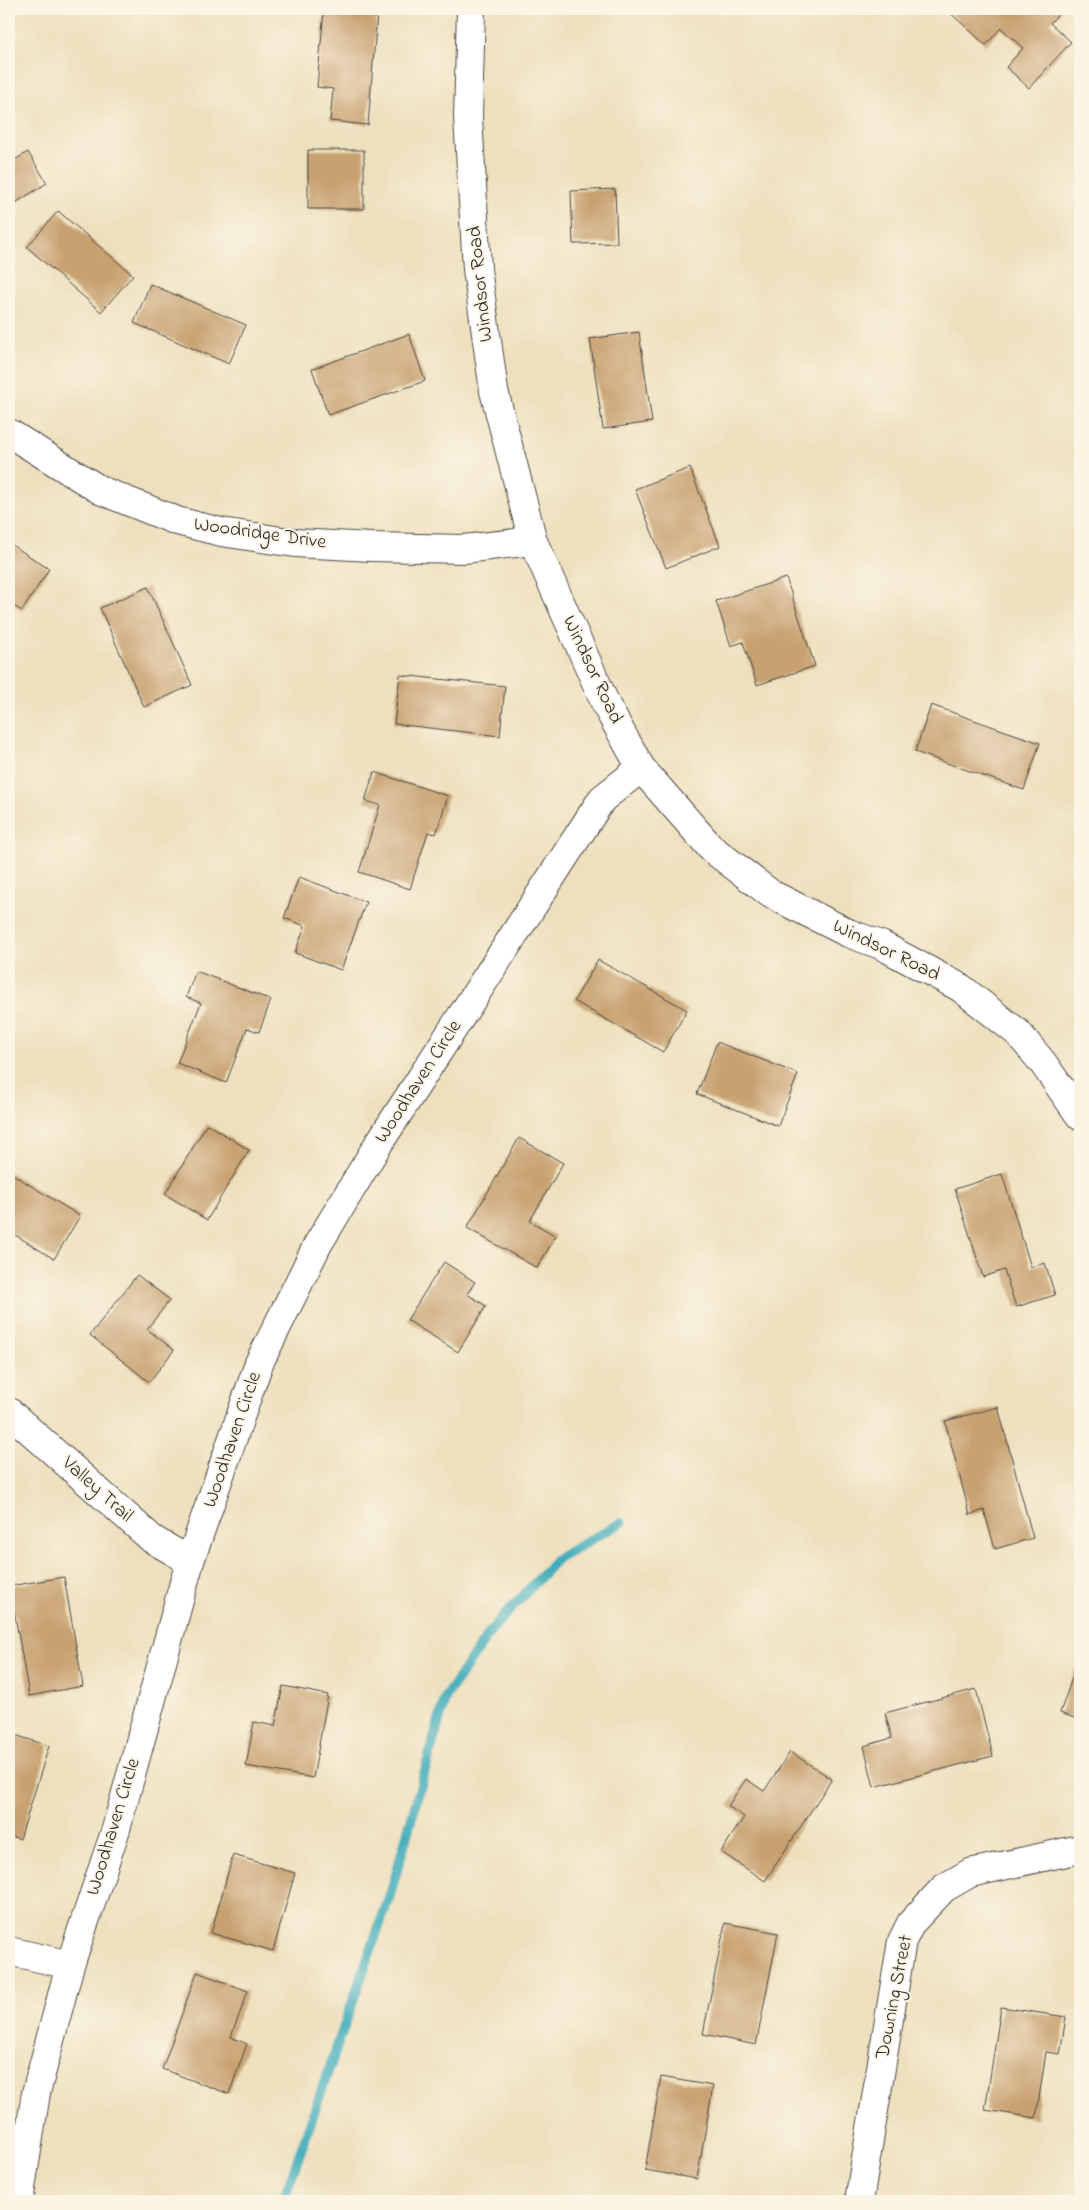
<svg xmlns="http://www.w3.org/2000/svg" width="1089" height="2210" font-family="'Indie Flower',sans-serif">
<rect width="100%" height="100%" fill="#fcf5e5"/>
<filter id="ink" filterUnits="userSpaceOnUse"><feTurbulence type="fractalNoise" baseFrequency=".02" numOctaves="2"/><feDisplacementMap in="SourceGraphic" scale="10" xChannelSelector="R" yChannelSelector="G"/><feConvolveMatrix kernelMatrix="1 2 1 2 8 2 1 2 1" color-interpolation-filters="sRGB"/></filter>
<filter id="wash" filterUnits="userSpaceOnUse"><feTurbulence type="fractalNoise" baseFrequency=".0096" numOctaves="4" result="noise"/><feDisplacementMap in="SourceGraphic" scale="20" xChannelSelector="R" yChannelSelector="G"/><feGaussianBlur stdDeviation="1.12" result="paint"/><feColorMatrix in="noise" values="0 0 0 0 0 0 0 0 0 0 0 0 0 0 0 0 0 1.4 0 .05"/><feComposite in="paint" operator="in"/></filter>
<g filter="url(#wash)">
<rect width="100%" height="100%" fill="#eee0be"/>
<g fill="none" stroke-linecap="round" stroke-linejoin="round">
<path stroke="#3eacbb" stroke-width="10" d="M283 2201 390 1895 446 1696 492 1629 558 1558 621 1523"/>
</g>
<g id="blocks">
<path fill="#c8a171" d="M949 9H1058L1061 12 1050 23 1071 42 1029 88 1006 67 1023 48 1001 28 986 45 948 11Z
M324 10 377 14 368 125 330 121 333 89 317 87Z
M308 150H364V209H308Z
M28 152 47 183 9 207V154L13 161Z
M615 189 617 243 573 244 571 191Z
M58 211 133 275 101 312 27 247Z
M150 284 246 325 229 364 134 323Z
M639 332 652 422 603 429 590 339Z
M409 334 425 381 328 415 312 369Z
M690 468 720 546 666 568 635 489Z
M9 543 49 569 22 611 9 603Z
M786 578 815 666 757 685 743 642 731 646 716 601Z
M148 587 192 685 144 707 100 608Z
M400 675 505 686 500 736 394 724Z
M931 705 1040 743 1024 790 915 752Z
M374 772 448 796 436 834 428 832 410 889 359 872 380 805 365 801Z
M299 877 366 902 341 970 295 953 305 926 284 918Z
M598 960 687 1010 663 1052 574 1001Z
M196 971 271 1000 259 1032 247 1028 226 1083 177 1063 201 1003 186 997Z
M717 1042 798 1074 778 1126 697 1094Z
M207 1124 249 1150 207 1220 165 1194Z
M519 1138 563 1163 530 1221 556 1236 537 1268 467 1228Z
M9 1172 80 1216 54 1259 9 1231Z
M1002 1174 1031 1267 1045 1263 1055 1295 1016 1307 1004 1270 983 1277 955 1189Z
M444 1262 475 1282 467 1294 486 1306 458 1352 407 1320Z
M137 1275 170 1300 147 1329 174 1350 149 1382 90 1335Z
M998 1407 1033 1538 995 1549 984 1510 970 1515 945 1421Z
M64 1577 83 1686 29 1696 10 1586Z
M1080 1655V1720L1060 1713Z
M283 1686 328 1695 313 1778 246 1766 254 1722 275 1726Z
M976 1689 993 1756 874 1787 864 1746 892 1738 885 1713Z
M9 1733 49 1746 20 1839 9 1836Z
M790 1752 832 1779 765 1881 721 1852 744 1817 728 1806 746 1779 764 1791Z
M233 1855 295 1873 273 1951 211 1933Z
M725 1923 778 1933 756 2045 703 2034Z
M197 1972 248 1991 231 2037 247 2044 229 2094 162 2069Z
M1001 2007 1066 2017 1060 2054 1046 2052 1036 2118 985 2110Z
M661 2077 713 2086 697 2179 645 2170Z"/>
</g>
</g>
<g filter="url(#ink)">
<use href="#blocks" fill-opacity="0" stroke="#484641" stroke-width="1"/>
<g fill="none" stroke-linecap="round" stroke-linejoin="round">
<g stroke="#484641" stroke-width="30">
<path id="street" d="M471 9 468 117 477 269 494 391 533 541 607 707 641 768 712 849 771 894 848 933 881 945 961 988 1018 1033 1043 1063 1080 1116
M9 433 100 490 177 521 221 532 295 543 372 547 464 549 533 541
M9 1412 152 1539 190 1561
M9 1951 70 1965
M19 2201 36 2093 70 1965 116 1829 190 1561 259 1363 318 1244 379 1143 602 799 641 768
M859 2201 902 1941 911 1923 944 1888 970 1873 1080 1849"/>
</g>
<use href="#street" stroke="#fff" stroke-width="28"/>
</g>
</g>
<g text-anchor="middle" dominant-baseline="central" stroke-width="4" stroke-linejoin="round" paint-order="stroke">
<g font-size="20" fill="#2b2b2b" stroke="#fcf5e5">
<text transform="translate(481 284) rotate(-96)">Windsor Road</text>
<text transform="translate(260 534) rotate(8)">Woodridge Drive</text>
<text transform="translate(592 670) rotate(65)">Windsor Road</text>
<text transform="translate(886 951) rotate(26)">Windsor Road</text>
<text transform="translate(419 1082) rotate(-57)">Woodhaven Circle</text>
<text transform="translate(233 1440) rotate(-71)">Woodhaven Circle</text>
<text transform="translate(97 1490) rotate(42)">Valley Trail</text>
<text transform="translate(114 1827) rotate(-73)">Woodhaven Circle</text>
<text transform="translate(895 1997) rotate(-79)">Downing Street</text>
</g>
</g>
<rect width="1089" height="2210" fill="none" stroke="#fcf5e5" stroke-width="30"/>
</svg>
